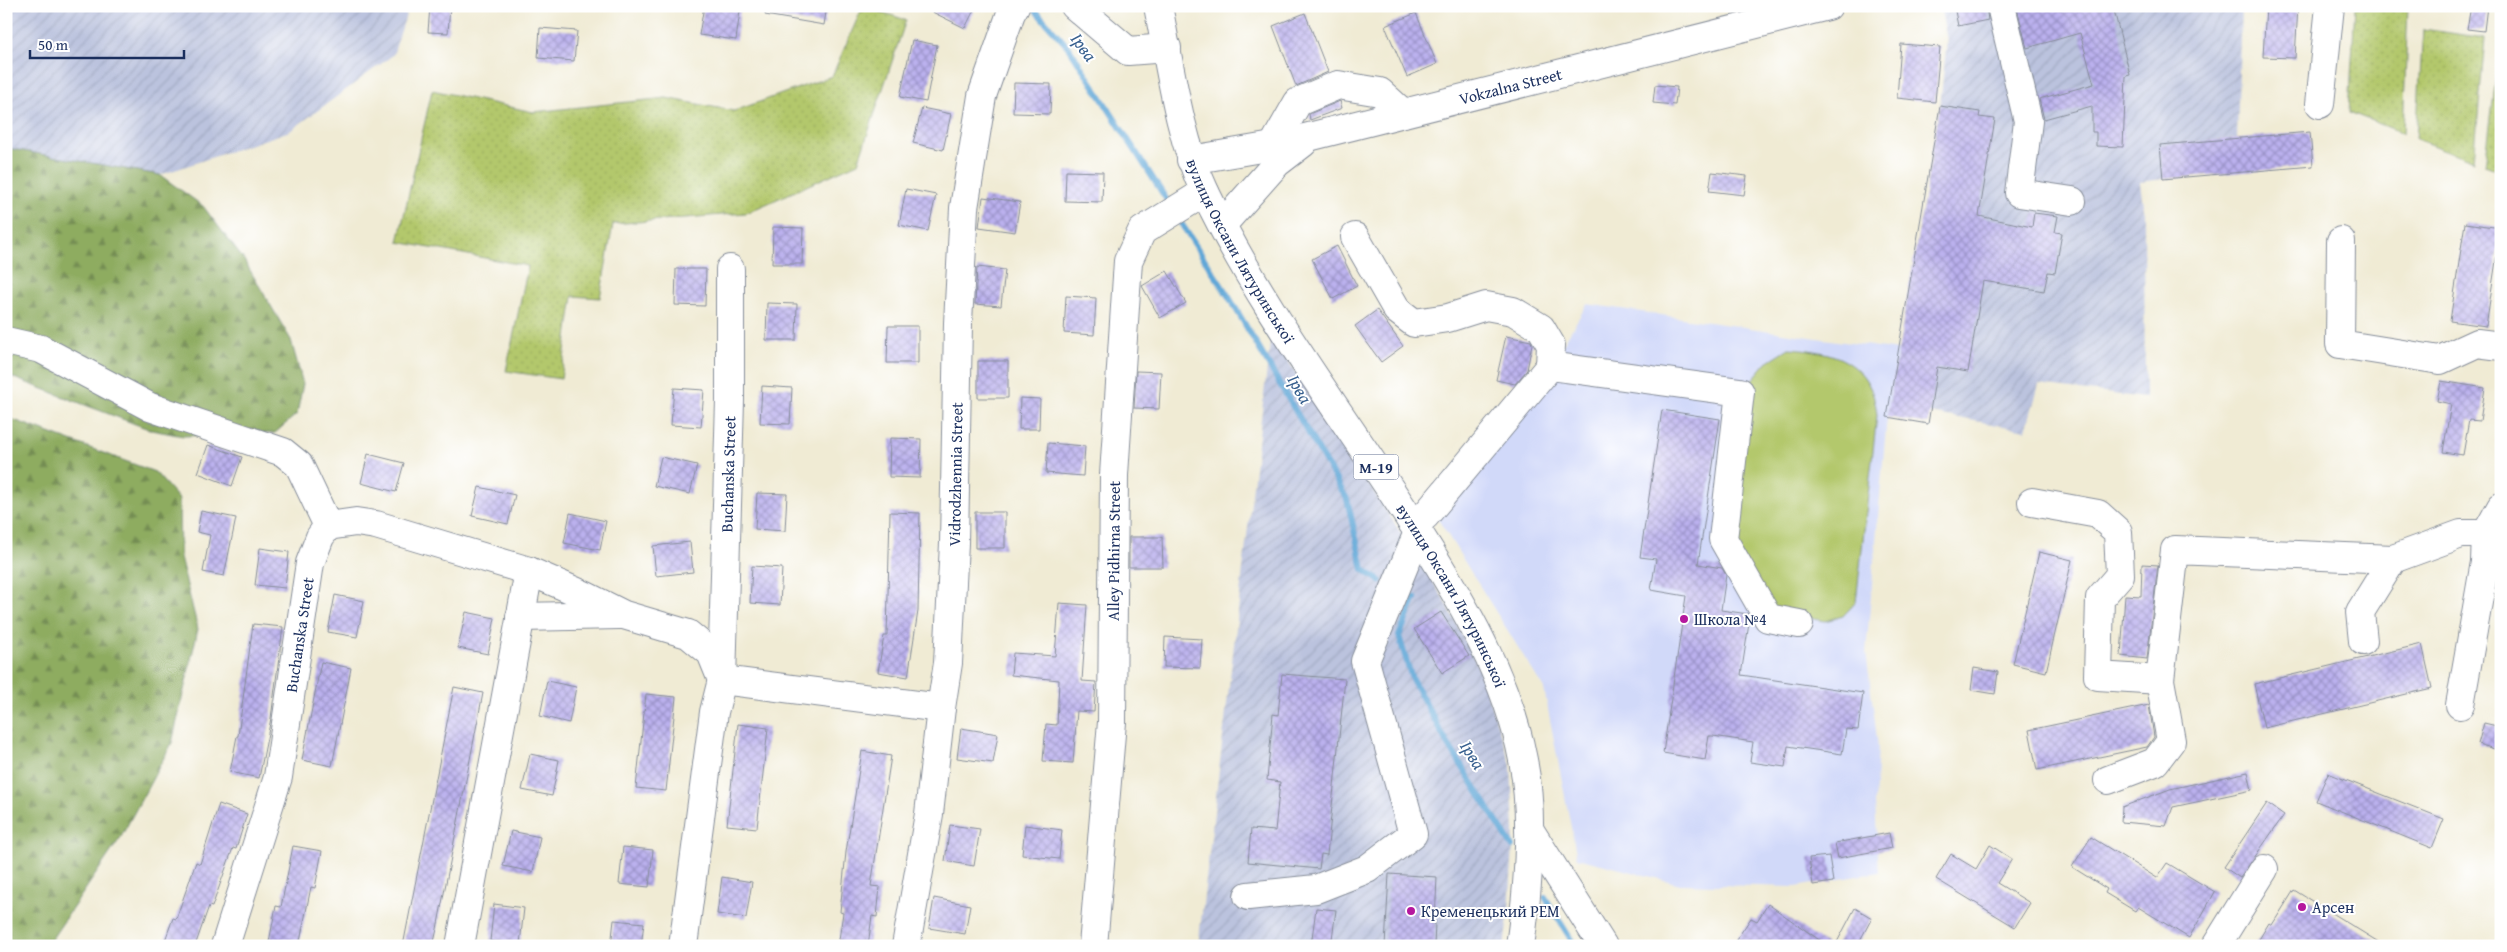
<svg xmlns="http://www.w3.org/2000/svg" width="2507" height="952" font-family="'Gentium Book Plus',serif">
<defs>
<pattern id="industrial-furrows" width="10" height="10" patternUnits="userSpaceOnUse" patternTransform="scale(1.25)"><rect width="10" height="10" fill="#bbc3de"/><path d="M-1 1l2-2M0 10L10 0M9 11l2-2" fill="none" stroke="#a0a8c1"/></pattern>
<pattern id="grass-dots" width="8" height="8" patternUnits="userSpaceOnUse" patternTransform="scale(1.25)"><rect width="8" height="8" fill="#b3c86c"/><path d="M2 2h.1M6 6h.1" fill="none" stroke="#99ac60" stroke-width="1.8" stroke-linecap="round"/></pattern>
<pattern id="forest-firs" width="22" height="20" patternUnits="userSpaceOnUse" patternTransform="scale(1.25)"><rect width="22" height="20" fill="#8eac60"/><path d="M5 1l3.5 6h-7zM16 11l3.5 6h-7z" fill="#738c52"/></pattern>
<pattern id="building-cross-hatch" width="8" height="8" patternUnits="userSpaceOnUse" patternTransform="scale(1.25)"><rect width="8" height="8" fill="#bbb1ee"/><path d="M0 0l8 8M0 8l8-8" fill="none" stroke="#9790c4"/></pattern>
</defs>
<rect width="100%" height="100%" fill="#fff"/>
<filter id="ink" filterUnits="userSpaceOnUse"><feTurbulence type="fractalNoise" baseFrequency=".02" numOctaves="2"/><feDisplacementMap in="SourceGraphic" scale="10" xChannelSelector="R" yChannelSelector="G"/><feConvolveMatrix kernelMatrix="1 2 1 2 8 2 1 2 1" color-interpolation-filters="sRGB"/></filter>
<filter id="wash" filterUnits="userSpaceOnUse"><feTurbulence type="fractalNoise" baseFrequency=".0096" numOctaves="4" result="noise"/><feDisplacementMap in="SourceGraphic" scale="20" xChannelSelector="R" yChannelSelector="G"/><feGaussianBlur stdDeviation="1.12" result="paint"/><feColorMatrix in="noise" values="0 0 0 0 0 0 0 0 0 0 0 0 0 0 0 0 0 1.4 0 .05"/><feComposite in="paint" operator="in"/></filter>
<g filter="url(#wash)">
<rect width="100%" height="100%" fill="#f0ebd4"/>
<path fill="#d1d9f9" d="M1587 304 1898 350 1887 417 1866 652 1878 746 1875 803 1879 872 1796 887 1680 884 1577 858 1544 689 1431 508 1550 366Z"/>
<path fill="url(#industrial-furrows)" d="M6 6H409L393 55 290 131 160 175 6 148Z
M1940 6H2241L2237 138 2161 145 2163 179 2140 182 2144 213 2145 398 2039 385 2026 430 1930 413 1887 417 1940 106 1947 40Z
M1271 335 1444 599 1477 664 1511 765 1514 830 1509 911 1504 946H1198Z"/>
<path fill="url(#grass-dots)" stroke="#677c65" d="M863 6 906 20 858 163 746 213 613 224 600 298 573 296 561 379 506 371 528 266 398 242 432 90 533 112 666 98 734 111 832 76Z
M2355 6H2408L2403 133 2349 112Z
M2423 29 2485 38 2474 161 2416 139Z
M2501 37V171L2485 165Z"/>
<path fill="url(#forest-firs)" stroke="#546e5f" d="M6 148 160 175 203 206 244 260 291 340 303 384 297 414 275 433 183 436 151 430 6 375Z
M6 417 155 472 179 499 180 557 198 629 172 743 121 837 47 946H6Z"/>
<path fill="#b3c86c" stroke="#677c65" d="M1789 348C1835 351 1872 362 1877 415L1856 602 1843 616 1825 621 1772 610 1732 538 1751 381 1767 362Z"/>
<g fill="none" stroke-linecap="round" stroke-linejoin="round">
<path stroke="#61a7d7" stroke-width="6" d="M1035 10 1070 49 1170 205
M1177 217 1229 297 1347 499 1363 569 1380 581
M1410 596 1415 598 1399 636 1412 679 1445 739 1512 846
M1545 897 1575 946"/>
</g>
<g id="blocks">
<path fill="url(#building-cross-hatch)" d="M430 6H450L448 33 428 32Z
M704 6 740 11 736 40 699 35Z
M766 6H827L824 25 765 15Z
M920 6H976L965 28Z
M1954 6H1986L1988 20 1958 26Z
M2023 6H2113L2130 75 2126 76 2123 147 2096 146V132H2092V106L2044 119 2039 99 2094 84 2080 33 2027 48 2017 8Z
M2266 6H2298L2295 58 2263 57Z
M2471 6H2487L2484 31 2467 29Z
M1305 13 1328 72 1296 86 1273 26Z
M1416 13 1437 64 1407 77 1385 26Z
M540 28 577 31 574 61 538 58Z
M912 40 937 45 926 102 900 97Z
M1901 44 1940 47 1935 102 1897 98Z
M1014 83 1051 84 1050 114 1013 113Z
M1655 85 1677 87 1675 105 1653 103Z
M1340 101 1342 108 1310 120 1309 114Z
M1940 106 1980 112 1979 117 1995 119 1979 216 2032 227 2034 213 2058 216 2055 232 2062 233 2055 273 2048 272 2044 291 1983 281 1968 372 1937 367 1928 424 1887 417Z
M922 108 951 114 943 150 913 143Z
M2310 132 2313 166 2163 179 2160 145Z
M1066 171 1103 172 1102 202 1065 201Z
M1712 172 1747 176 1744 195 1709 191Z
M906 189 936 195 928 231 899 225Z
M983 197 1020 202 1015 232 979 227Z
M2465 223 2501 228 2486 326 2450 321Z
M773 227 803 228 802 264H772Z
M1337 246 1357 286 1333 299 1312 259Z
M977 267 1005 270 1001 306 975 304Z
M676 269H706L705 306 675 305Z
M1167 271 1186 303 1160 318 1142 286Z
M1066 296 1096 298 1094 335 1064 333Z
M767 303 797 304 796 340H766Z
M1377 310 1403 346 1381 362 1355 326Z
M888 326H918V363H887Z
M1506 336 1531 341 1532 344 1527 370 1515 384 1496 380Z
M978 361H1008V398H978Z
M1136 371 1161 372 1159 409 1134 408Z
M2441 381 2485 388 2480 421 2469 420 2463 455 2443 452 2451 404 2437 401Z
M762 386 792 388 790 424 760 423Z
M674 388 704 390 701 427 671 425Z
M1020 398 1040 399 1039 429H1019Z
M1662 410 1720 419 1698 564 1722 568 1726 575 1721 610 1748 614 1750 617 1741 675 1863 693 1858 730 1846 729 1842 754 1788 746 1785 767 1750 762 1753 742 1713 736H1709L1705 760 1663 753 1686 596 1651 590 1656 559 1640 557Z
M890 438 921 439 920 478 889 477Z
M1048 443 1085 446 1083 476 1046 473Z
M208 445 242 457 232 486 198 473Z
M368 454 404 463 396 492 361 483Z
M661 457 697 465 690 494 654 486Z
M479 487 515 495 508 524 472 516Z
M757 493 787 494 785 531 755 529Z
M201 511 236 518 224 576 203 572 210 535 197 532Z
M890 512 920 513 918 611 908 677 878 672 884 636H887Z
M975 512H1005V548H975Z
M570 513 606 521 600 550 564 543Z
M1129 537H1162L1163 567H1129Z
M690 542 693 572 656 576 653 546Z
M260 548 289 552 285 588 255 585Z
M2039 552 2072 560 2046 672 2013 664Z
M2142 564 2158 565 2147 659 2121 656 2125 595 2141 596Z
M752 566 782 568 780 605 750 603Z
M335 595 364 601 357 637 328 632Z
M1059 603 1087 605 1082 681 1096 682 1094 712 1077 711 1073 763 1043 761 1046 724 1057 725 1059 680 1011 675 1013 653 1055 656Z
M466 612 495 618 488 654 458 648Z
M1441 612 1469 656 1442 673 1414 629Z
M253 624 283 627 271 718 259 778 230 772 237 736H238Z
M1165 637 1202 639 1200 668 1164 667Z
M2422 644 2432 688 2264 728 2254 684Z
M321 662 351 668 332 766 302 760Z
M1974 668 1998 672 1995 694 1971 690Z
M1282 674 1345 679 1327 855 1321 854 1319 869 1248 862 1251 829 1275 831 1280 782 1267 780 1273 714 1278 715Z
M547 681 576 687 569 723 540 716Z
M454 687 483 693 437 929 433 946H403Z
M646 694 676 697 666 791 636 788Z
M2149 705 2154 737 2147 747 2037 770 2029 730Z
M2484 723 2501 727V751L2478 744Z
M738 724 768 728 757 828 727 825Z
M961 728 998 734 993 763 957 758Z
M862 751 891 756 871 886 880 887 877 917 872 916 868 946H838L843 913 840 912 846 852Z
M530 754 559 760 552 796 522 790Z
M2248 772 2252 790 2173 807 2166 826 2121 822 2122 807 2170 789Z
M2328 773 2444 819 2432 848 2316 801Z
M2267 803 2284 815 2240 878 2224 867Z
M219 804 247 814 236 849 233 848 212 907 209 906 195 946H163L173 918 176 919 196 862 200 864Z
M950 825 980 829 974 866 945 861Z
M1025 825 1062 830 1059 859 1022 855Z
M511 831 540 837 533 872 503 866Z
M1889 833 1892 848 1838 858 1835 843Z
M2091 837 2157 878 2167 863 2215 892 2189 938 2138 907 2135 911 2105 893 2107 889 2072 867Z
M1990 845 2012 859 1997 883 2030 903 2015 927 1936 879 1951 854 1976 869Z
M293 846 322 851 315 888 311 887 299 946 269 942 276 906 281 907Z
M623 847 653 850 649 887 619 884Z
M1829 856 1833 882 1813 885 1809 858Z
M1389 874 1437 877 1434 946H1385Z
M722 877 752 882 746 918 717 914Z
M2294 890 2385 946H2255L2269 923 2272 925Z
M934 898 970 905 965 934 929 928Z
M494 904 524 908 520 944 490 941Z
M1768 904 1828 946H1732L1751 918 1757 921Z
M1316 908 1336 910 1331 946H1311Z
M1855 908 1872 918 1857 946H1835Z
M614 920 644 923 641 946H611Z"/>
</g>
</g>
<g filter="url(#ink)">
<use href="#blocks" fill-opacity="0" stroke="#868d99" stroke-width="1"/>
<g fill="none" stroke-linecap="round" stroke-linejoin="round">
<g stroke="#868d99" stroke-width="30">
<g id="minor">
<path d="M1075 6 1128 51 1167 48"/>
<path d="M2001 6 2028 121 2019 193 2072 201"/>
<path d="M2320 104 2330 6"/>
<path d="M1273 146 1298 102 1338 85 1380 92 1403 113"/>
<path id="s1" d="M1191 160 1273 146 1828 6"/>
<path d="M1222 225 1277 163 1303 143"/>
<path d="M1355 237 1397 310 1414 323 1448 318 1486 306 1513 311 1541 328 1551 345 1550 366"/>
<path d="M2341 241 2340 344 2440 360 2477 343 2501 346"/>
<path d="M6 341 41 349 150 407 283 452 299 465 328 526"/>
<path d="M2032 502 2098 514 2118 532 2120 575 2100 598 2098 676 2160 680"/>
<path d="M1411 521 1425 516 1550 366 1740 392 1723 539 1768 618 1799 624"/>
<path d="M520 617 620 615"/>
<path d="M2363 641 2360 612 2393 559"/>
<path d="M2460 705 2485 562 2486 534 2501 507"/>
<path d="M2108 780 2155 762 2171 741 2160 680 2175 550 2393 559 2461 534H2486"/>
<path d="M1529 829 1603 946"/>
<path d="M1248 896 1316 889 1367 869 1413 834 1365 661 1418 532"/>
<path id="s2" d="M225 946 278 777 310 563 320 537 328 526 356 522 376 525 529 571 584 595 624 615 688 634 711 653 722 680 941 708"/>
<path d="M460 946 529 571"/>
<path id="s3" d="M683 946 714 712 722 680 730 400V269"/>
<path id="s4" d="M906 946 929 814 941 708 948 663 954 543 958 323 964 208 982 96 1011 13 1015 6"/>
<path id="s5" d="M1093 946 1112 722 1114 475 1128 261 1142 231 1205 192"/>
<path d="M2216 946 2264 869"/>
</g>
</g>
<g stroke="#868d99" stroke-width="30">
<g id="highway">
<path id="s6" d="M1158 6C1170 66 1179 137 1205 192 1263 313 1348 421 1420 535 1463 603 1508 679 1523 760 1534 815 1528 890 1520 946"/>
</g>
</g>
<use href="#minor" stroke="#fff" stroke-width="28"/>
<use href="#highway" stroke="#fff" stroke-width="28"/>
</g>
</g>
<g fill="#b5179e" stroke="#fff" stroke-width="2">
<circle cx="1684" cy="619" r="5"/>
<circle cx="2302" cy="907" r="5"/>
<circle cx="1411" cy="911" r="5"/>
</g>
<g text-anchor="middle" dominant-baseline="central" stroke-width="4" stroke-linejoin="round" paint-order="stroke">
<rect fill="#fff" stroke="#5f6d8e" stroke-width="1" x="1353.5" y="454.5" width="45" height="25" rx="4"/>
<g font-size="15" font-weight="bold" fill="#1b2f5e">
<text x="1376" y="467">М-19</text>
</g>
<g font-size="16" fill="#1b2f5e" stroke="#fff">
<text stroke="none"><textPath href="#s1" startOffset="328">Vokzalna Street</textPath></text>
<text stroke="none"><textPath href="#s6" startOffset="261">вулиця Оксани Лятуринської</textPath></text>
<text stroke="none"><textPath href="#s4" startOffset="475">Vidrodzhennia Street</textPath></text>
<text stroke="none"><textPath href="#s3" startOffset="475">Buchanska Street</textPath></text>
<text stroke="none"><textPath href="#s5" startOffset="396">Alley Pidhirna Street</textPath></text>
<text stroke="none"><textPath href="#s6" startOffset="666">вулиця Оксани Лятуринської</textPath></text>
<text stroke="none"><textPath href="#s2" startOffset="321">Buchanska Street</textPath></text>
</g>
<g font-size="16" fill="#1b2f5e" stroke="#fff" text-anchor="start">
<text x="1694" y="619">Школа №4</text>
<text x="2312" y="907">Арсен</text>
<text x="1421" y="911">Кременецький РЕМ</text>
</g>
<g font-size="18" font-style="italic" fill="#375f8e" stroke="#fff">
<text transform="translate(1084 47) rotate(54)">Ірва</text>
<text transform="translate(1300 389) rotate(60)">Ірва</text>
<text transform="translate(1473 755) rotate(58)">Ірва</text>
</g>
</g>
<rect width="2507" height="952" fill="none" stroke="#fff" stroke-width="25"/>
<path d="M30 50v8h154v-8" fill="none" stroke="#1b2f5e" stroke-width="2.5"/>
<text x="38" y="50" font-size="15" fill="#1b2f5e" stroke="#ffffff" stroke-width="4" paint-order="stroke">50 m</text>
</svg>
